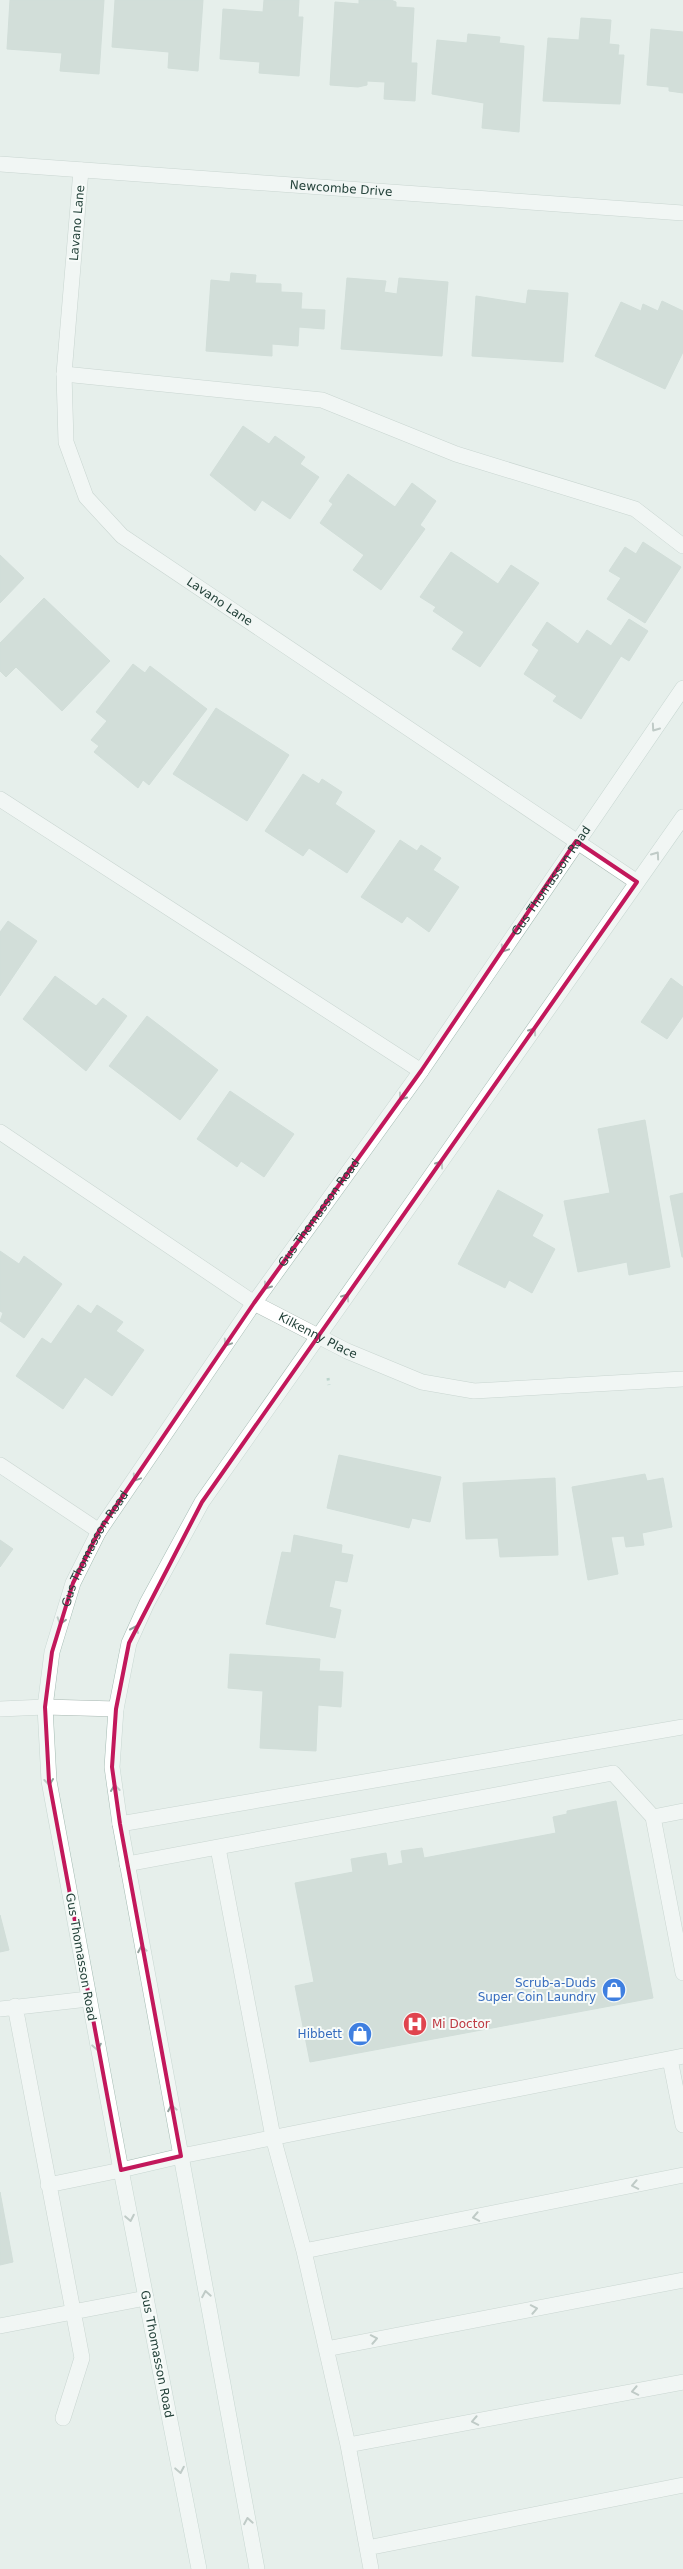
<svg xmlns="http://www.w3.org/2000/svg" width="683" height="2569" font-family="'DejaVu Sans',sans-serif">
<rect width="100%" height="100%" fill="#e6efeb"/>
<path fill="#bbcac4" stroke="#b8c9c2" d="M10 0H104L99 74 60 71 62 53 7 49Z
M115 0H203L198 71 168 68 169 52 112 47Z
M264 0H299L298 17H303L299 76 259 73 260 62 220 59 223 9 263 12Z
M359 0H391L396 2V7L414 8 411 63H417L415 101 384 99 385 82 367 81V85L358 87 330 85 335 2 359 4Z
M581 18 611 20 609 44 619 45 618 55H624L620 104 543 101 548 38 579 40Z
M651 29 683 32V93L669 91V87L647 85Z
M468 34 500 37 499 43 524 46 519 132 482 128 484 103 432 94 437 40 467 43Z
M231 273 256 275 255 283 281 284V292L302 293 301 309 325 310 324 329 299 327 298 346 272 344V356L206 351 211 280 230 282Z
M347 278 386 281 384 292 397 294 399 278 448 282 442 356 341 349Z
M528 290 568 293 563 362 472 356 476 296 526 304Z
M662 301 683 311V352L665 389 595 356 621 302 641 311 643 304 658 311Z
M243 426 269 444 275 436 305 457 300 464 319 477 290 519 262 500 255 511 210 475Z
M348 474 395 507 412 483 436 501 420 525 425 529 381 590 353 570 364 555 320 523 333 504 329 501Z
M643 542 681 567 645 623 607 599 621 578 609 571 625 547 636 554Z
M451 552 498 584 511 565 539 583 480 667 452 649 464 632 433 611 436 607 420 597Z
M0 555 24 578 0 603Z
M44 598 110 661 62 711 16 667 6 677 0 671V643Z
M629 619 648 631 629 661 621 656 581 719 553 701 557 696 524 674 539 650 532 645 547 622 578 644 587 630 611 646Z
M133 664 145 673 150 666 207 709 149 785 143 780 138 788 94 752 99 746 91 740 107 721 96 712Z
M216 708 289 755 247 821 173 774Z
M303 774 319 784 322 779 342 792 335 804 375 831 347 873 309 848 303 856 265 831Z
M400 840 417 851 421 845 441 858 433 870 459 887 429 932 407 916 402 923 361 897Z
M8 921 37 941 0 996V932Z
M55 976 96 1006 103 998 127 1016 86 1071 23 1019Z
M671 978 683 987V1016L667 1039 641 1022Z
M147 1016 218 1070 180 1120 109 1066Z
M230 1091 294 1134 264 1177 241 1161 237 1167 197 1139Z
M645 1120 670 1267 629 1275 627 1262 578 1272 564 1201 610 1193 598 1129Z
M498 1190 543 1215 532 1236 555 1249 532 1293 509 1280 505 1288 458 1264Z
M683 1193V1257H682L670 1196Z
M0 1251 19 1264 24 1256 62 1284 24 1338 0 1321 3 1313 0 1311Z
M78 1305 91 1314 97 1305 123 1322 116 1331 144 1350 112 1396 85 1377 63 1409 16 1376 42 1338 51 1344Z
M339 1455 441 1477 430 1522 412 1518 409 1528 327 1508Z
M645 1474 647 1481 663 1478 672 1527 642 1533 644 1545 626 1547 624 1536 611 1537 618 1574 588 1580 572 1487Z
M555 1478 558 1555 500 1557 498 1538 466 1539 463 1483Z
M294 1535 342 1545 341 1553 353 1555 347 1582 335 1580 329 1607 341 1610 335 1638 266 1624 282 1552 291 1553Z
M0 1540 13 1549 0 1567Z
M230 1654 320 1659 319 1671 343 1672 341 1707 318 1705 316 1751 260 1748 263 1691 228 1688Z
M616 1801 653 1998 310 2062 295 1986 314 1982 295 1883 353 1872 351 1859 386 1853 388 1866 403 1863 401 1851 422 1848 424 1858 556 1833 553 1817 567 1814V1811Z
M0 1915 9 1950 0 1952Z
M0 2192 13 2262 0 2265Z"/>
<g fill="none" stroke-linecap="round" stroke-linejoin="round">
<g stroke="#a8b8b2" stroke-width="16">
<path id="lane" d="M64 374 322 400 456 454 635 509 683 546
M0 799 421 1071
M0 1465 99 1531
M653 1817 683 1811
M120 1824 683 1727
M218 1848 273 2137 304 2251 348 2445 371 2569
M127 1864 613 1773 653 1817 683 1973
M15 2006 82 2358 63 2418
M0 2009 88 1999
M670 2059 683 2125
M181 2156 683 2056
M48 2185 121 2170
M304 2251 683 2175
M0 2326 146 2298
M326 2349 683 2280
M348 2445 683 2382
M367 2548 683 2485"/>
</g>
<g stroke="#a8b8b2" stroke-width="16">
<g id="street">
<path id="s1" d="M0 164 683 213"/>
<path id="s2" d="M81 170 64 374 66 442 86 497 122 536 637 882"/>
<path id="s3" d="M0 1132 254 1303 347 1351 422 1382 474 1391 683 1379"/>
<path d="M0 1709 45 1707 116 1709"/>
</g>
</g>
<g stroke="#a4bbb3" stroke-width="16">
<g id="secondary">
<path d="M121 2170 181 2156"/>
<path id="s4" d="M199 2569 121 2170 49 1781 45 1707 52 1652 73 1583 99 1531 254 1303 421 1071 683 688"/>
<path d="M257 2569 120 1824 112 1767 116 1709 129 1643 147 1603 202 1502 683 817"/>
</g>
</g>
<path stroke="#86b3a5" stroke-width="3" stroke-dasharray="2.5 4" stroke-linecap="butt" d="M328 1378 329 1385"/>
<use href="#lane" stroke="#fff" stroke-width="15"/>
<use href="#street" stroke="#fff" stroke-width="15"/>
<use href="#secondary" stroke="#fff" stroke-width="15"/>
</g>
<defs><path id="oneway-chevron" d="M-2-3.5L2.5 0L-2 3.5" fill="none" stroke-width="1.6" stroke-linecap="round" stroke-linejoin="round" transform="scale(1.25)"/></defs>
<g stroke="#92a09c">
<use href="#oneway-chevron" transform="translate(655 728) rotate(125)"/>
<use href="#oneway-chevron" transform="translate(656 855) rotate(-55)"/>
<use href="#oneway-chevron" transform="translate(504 949) rotate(124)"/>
<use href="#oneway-chevron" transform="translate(533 1031) rotate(-55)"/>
<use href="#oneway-chevron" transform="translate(402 1097) rotate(126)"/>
<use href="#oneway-chevron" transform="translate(440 1164) rotate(-55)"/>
<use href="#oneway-chevron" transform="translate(267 1286) rotate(126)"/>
<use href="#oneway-chevron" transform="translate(346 1297) rotate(-55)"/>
<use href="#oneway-chevron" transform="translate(227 1343) rotate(124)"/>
<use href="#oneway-chevron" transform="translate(136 1478) rotate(124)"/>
<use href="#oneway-chevron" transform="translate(61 1621) rotate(107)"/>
<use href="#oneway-chevron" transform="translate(135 1629) rotate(-66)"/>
<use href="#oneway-chevron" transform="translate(49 1782) rotate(83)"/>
<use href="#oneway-chevron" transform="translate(115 1788) rotate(-97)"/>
<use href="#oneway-chevron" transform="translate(142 1949) rotate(-100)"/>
<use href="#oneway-chevron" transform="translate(97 2047) rotate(79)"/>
<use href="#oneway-chevron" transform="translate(172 2108) rotate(-100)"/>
<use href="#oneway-chevron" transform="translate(635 2185) rotate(169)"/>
<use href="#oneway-chevron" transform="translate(476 2217) rotate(169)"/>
<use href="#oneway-chevron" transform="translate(130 2218) rotate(79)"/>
<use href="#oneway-chevron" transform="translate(206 2294) rotate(-100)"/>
<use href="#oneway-chevron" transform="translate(534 2309) rotate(-11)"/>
<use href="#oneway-chevron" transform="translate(374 2339) rotate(-11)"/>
<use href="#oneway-chevron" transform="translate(635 2391) rotate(169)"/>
<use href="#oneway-chevron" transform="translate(475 2421) rotate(169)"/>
<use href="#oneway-chevron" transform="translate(180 2470) rotate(79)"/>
<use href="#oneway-chevron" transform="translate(248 2521) rotate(-100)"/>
</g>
<path d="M0 0H683V2569H0ZM576 841 637 882 202 1502 129 1643 116 1709 112 1767 120 1824 181 2156 121 2170 49 1781 45 1707 52 1652 73 1583 99 1531 254 1303 421 1071Z" fill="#e6efeb" fill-opacity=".55" fill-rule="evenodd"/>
<path fill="none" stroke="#c2185b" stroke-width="4" stroke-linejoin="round" d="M576 841 637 882 202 1502 129 1643 116 1709 112 1767 120 1824 181 2156 121 2170 49 1781 45 1707 52 1652 73 1583 99 1531 254 1303 421 1071Z"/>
<defs>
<g id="shop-disc" transform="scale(1.25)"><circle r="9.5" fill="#3f7fe0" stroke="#f7fbf9"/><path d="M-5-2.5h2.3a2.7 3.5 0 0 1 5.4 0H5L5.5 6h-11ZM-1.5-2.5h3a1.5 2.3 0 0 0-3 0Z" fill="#fff"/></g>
<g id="hospital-disc" transform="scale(1.25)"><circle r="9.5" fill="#e0444e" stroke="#f7fbf9"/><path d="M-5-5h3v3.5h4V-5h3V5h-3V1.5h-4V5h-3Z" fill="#fff"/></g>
</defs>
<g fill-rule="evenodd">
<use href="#shop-disc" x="614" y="1990"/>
<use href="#hospital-disc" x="415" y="2024"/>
<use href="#shop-disc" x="360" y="2034"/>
</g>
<g text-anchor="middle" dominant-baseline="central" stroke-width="4" stroke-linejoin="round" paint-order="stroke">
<g font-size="12" fill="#24423a" stroke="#f7fbf9">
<text stroke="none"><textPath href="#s1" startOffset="342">Newcombe Drive</textPath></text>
<text transform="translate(77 223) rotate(-85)">Lavano Lane</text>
<text stroke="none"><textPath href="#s2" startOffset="502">Lavano Lane</textPath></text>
<text stroke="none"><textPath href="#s4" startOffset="1854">Gus Thomasson Road</textPath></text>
<text stroke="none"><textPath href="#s4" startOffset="1449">Gus Thomasson Road</textPath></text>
<text stroke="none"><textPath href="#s3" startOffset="378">Kilkenny Place</textPath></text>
<text stroke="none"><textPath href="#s4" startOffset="1044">Gus Thomasson Road</textPath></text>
<text transform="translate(81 1957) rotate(80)">Gus Thomasson Road</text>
<text transform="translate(157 2354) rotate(79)">Gus Thomasson Road</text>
</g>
<g font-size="12" fill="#366cbe" stroke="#f7fbf9" text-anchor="end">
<text x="596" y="1983">Scrub-a-Duds<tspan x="596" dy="14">Super Coin Laundry</tspan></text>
<text x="342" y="2034">Hibbett</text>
</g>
<g font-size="12" fill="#be3a42" stroke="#f7fbf9" text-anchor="start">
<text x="432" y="2024">Mi Doctor</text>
</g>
</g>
</svg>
